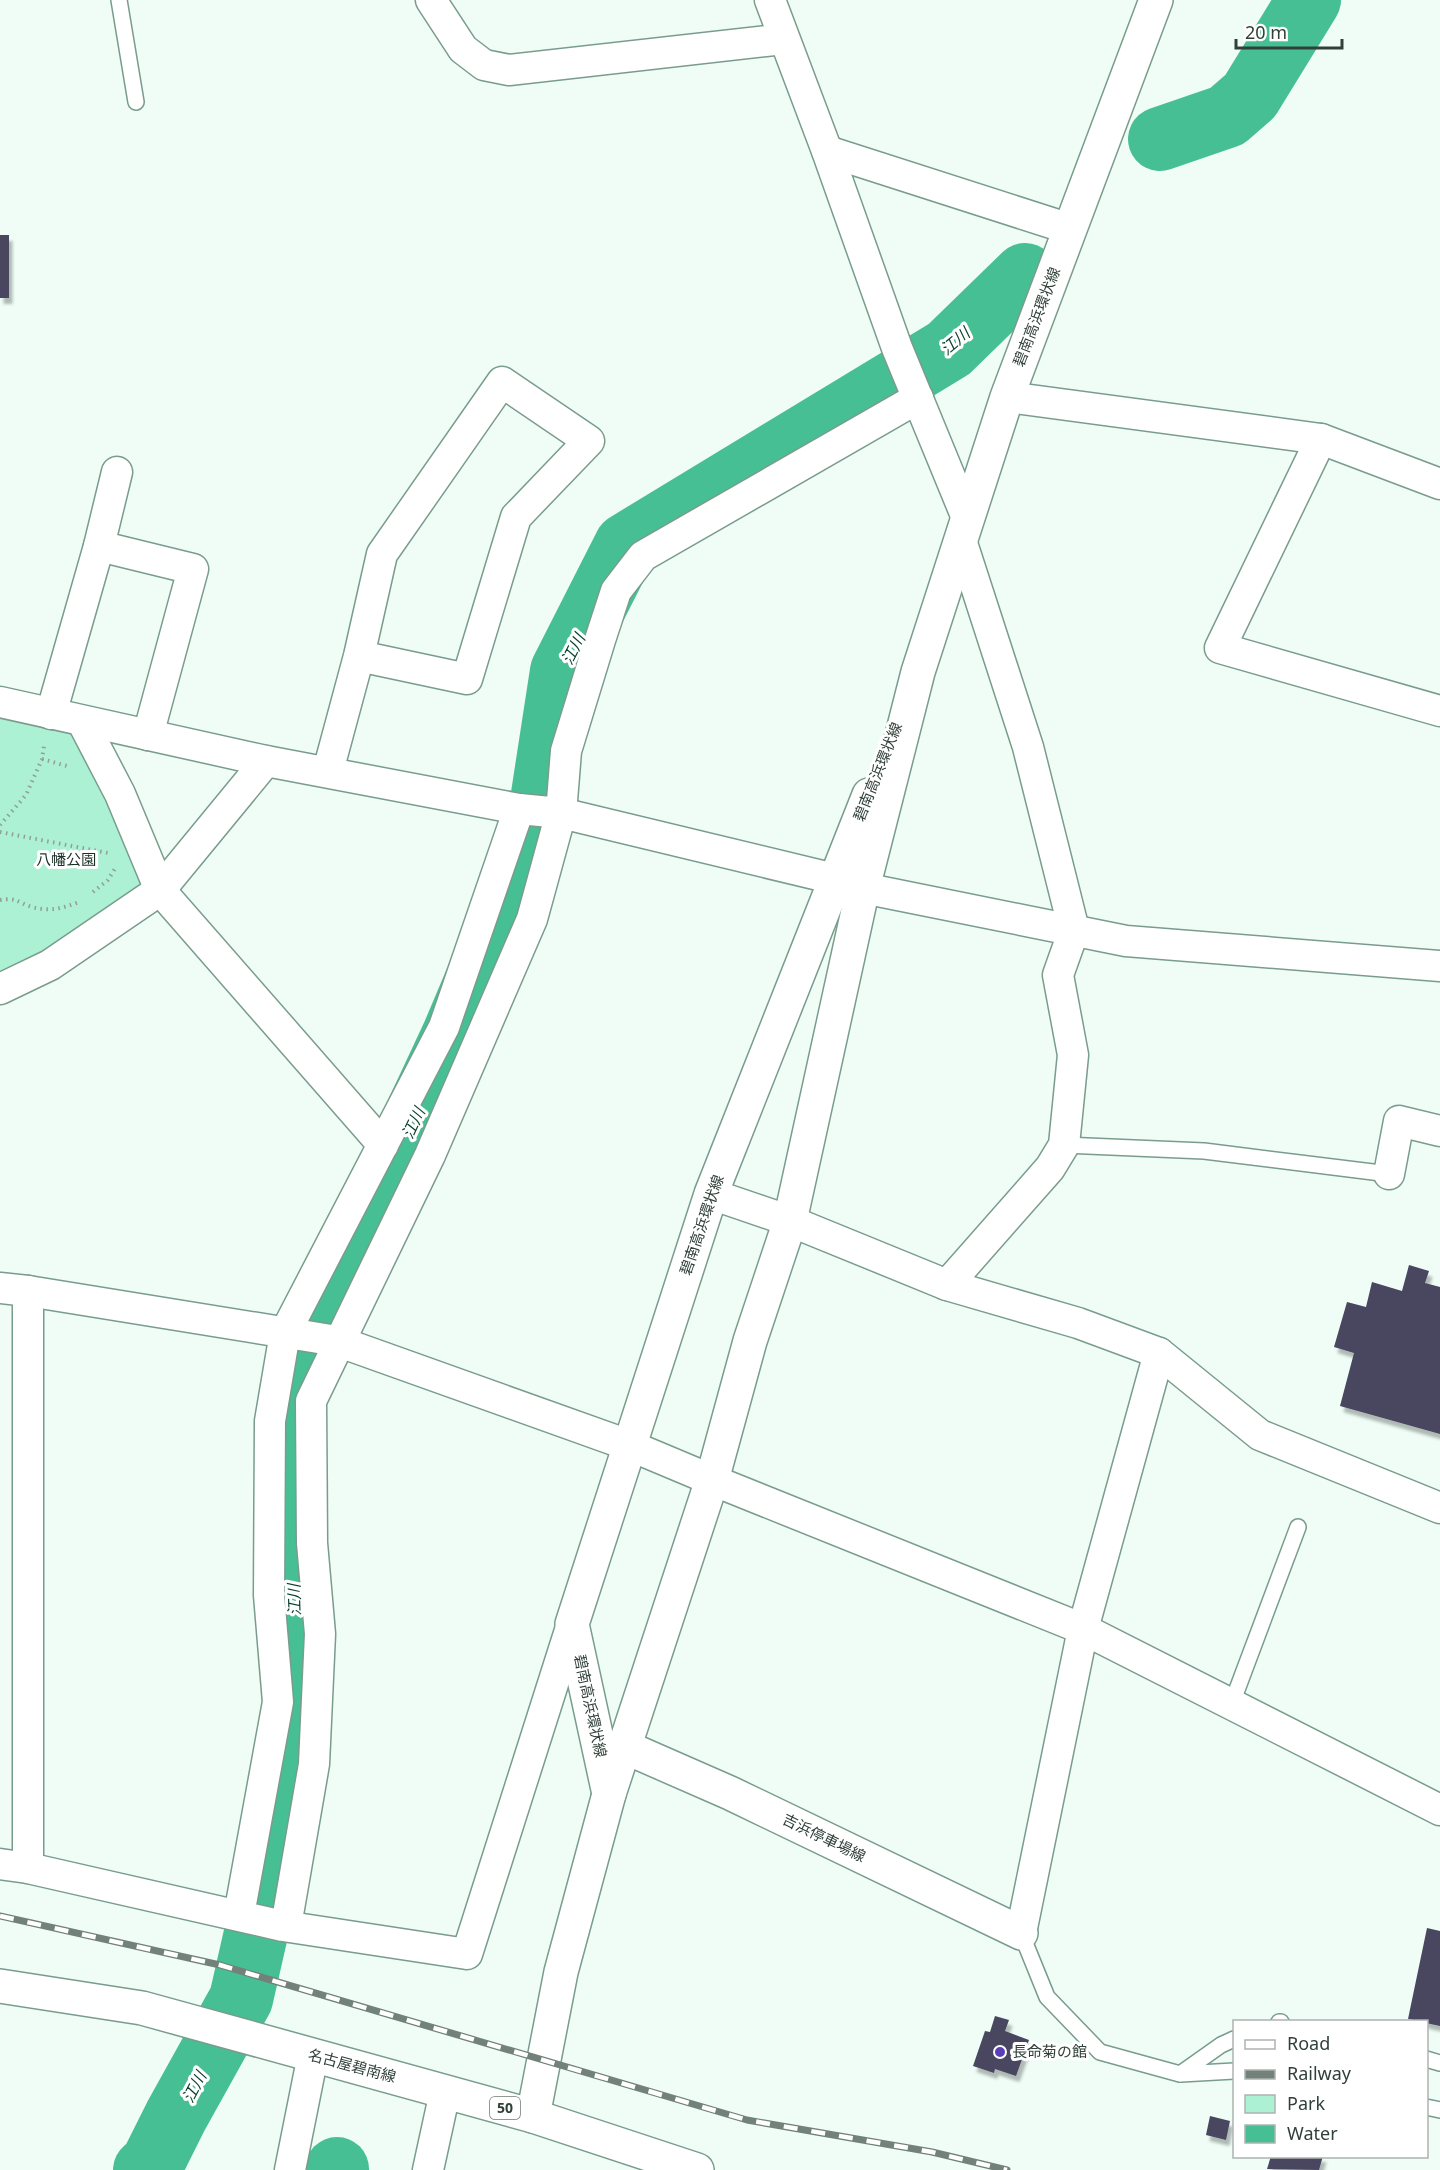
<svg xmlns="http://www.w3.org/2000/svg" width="1440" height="2170" viewBox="0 0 1440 2170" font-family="'Noto Sans','Noto Sans JP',sans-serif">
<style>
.green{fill:#acf1d4}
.water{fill:#47bf94}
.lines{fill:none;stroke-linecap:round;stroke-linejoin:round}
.river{stroke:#47bf94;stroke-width:64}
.building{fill:#484661;filter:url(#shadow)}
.service-casing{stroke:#799c8d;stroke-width:18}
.minor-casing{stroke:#799c8d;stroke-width:33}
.secondary-casing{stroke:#799c8d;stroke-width:36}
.primary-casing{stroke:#799c8d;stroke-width:36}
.path{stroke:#909f98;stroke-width:4;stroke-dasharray:1.5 4.5;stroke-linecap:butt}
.service{stroke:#fff;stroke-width:15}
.minor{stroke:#fff;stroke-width:30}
.secondary{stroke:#fff;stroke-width:33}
.primary{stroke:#fff;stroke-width:33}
.rail-casing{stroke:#72817a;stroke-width:7}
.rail{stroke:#fff;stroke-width:4.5;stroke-dasharray:14;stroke-linecap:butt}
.poi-dot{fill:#593eb6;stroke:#fff;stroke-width:2}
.labels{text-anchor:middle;stroke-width:6;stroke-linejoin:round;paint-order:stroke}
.shield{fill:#fff;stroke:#6f7974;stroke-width:1.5}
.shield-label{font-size:14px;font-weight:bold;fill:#314039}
.street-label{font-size:15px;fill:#314039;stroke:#fff}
.park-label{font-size:15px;fill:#1a2f26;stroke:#fff}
.poi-label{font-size:15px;fill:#314039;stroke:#fff;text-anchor:start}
.water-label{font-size:16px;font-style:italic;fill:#063c2b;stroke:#fff}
</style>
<defs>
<filter id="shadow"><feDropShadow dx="3.5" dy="6" stdDeviation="1.5" flood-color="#0004"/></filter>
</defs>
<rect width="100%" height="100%" fill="#effdf6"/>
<polygon class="green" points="0,713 79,731 145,886 45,955 0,978"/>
<polygon class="water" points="242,1947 272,1955 254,2010 227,2069 169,2170 122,2170 127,2168 164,2076 220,1996"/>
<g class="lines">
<g class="river">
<polyline points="1160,139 1227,116 1250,96 1309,0"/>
<polyline points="145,2170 152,2164 176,2116 241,1999 265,1894 297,1702 291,1589 288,1413 306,1351 454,1034 536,840 562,671 626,545 949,349 1025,275"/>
<polyline points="337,2170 337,2169"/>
</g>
</g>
<g class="building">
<rect x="0" y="235" width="9" height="63"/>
<polygon points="1409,1265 1429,1271 1425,1283 1440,1287 1440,1434 1340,1406 1354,1353 1334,1347 1347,1302 1366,1307 1372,1282 1402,1291"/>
<polygon points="1427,1928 1440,1931 1440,2026 1426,2023 1426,2022 1408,2019"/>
<polygon points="995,2016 1009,2020 1005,2031 1029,2040 1016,2076 995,2069 994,2073 973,2066 985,2031 990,2032"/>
<polygon points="1210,2116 1230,2121 1226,2140 1206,2135"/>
<polygon points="1271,2156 1323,2156 1319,2170 1267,2169"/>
</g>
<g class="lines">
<g class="service-casing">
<g id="service">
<polyline points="119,0 136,102"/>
<polyline points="1064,1145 1204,1151 1389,1174"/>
<polyline points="1232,1703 1298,1527"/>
<polyline points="1021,1933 1047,1997 1100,2052 1180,2074 1221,2045 1234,2039"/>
<polyline points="1279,2022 1281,2022"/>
<polyline points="1426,2059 1440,2063"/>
<polyline points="1181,2074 1234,2071"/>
<polyline points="1426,2107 1440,2110"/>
</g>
</g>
<g class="minor-casing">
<g id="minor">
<polyline points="431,0 463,49 484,65 509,70 784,39"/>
<polyline points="770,0 827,151 897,348 967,518"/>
<polyline points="827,151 1070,229"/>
<polyline points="1007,397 1321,439 1440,484"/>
<polyline points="1321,439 1220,648 1440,711"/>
<polyline points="99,546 193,569 148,735"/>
<polyline points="0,702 266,761 519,809 561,813 835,879 863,888 1126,941 1440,966"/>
<polyline points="51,714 99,546 117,472"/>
<polyline points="82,721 120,794 160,890 383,1145"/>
<polyline points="328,771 359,656 382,554 502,382 589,441 516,517 467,679 359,656"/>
<polyline points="0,989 50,965 160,890 266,761"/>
<polyline points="1389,1174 1399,1121 1440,1131"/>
<polyline points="711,1194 790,1221 947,1285 1078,1323 1159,1353 1260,1435 1440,1508"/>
<polyline points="947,1285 1050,1168 1064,1145 1073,1055 1058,975 1074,930 1028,747 961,540"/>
<polyline points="0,1288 28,1291 337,1341 631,1446 712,1480 1083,1629 1440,1810"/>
<polyline points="0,1864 28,1868 283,1926 467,1954 572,1624"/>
<polyline points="28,1868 28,1291"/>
<polyline points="239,1915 278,1702 269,1595 270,1421 285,1333 444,1027 519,809"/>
<polyline points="286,1926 314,1764 320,1634 312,1543 311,1401 430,1155 532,919 561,813 566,751 600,640 616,591 643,556 918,398"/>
<polyline points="1021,1933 1083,1629 1159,1353"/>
<polyline points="290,2170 313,2055"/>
<polyline points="428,2170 445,2092"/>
</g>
</g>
<g class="secondary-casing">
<g id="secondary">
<polyline points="625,1747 730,1793 1021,1933"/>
<polyline points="609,1794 572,1624 711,1194 869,795"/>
<polyline points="533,2116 561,1972 609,1794 712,1480 750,1341 790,1221 863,888 918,672 1007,397 1156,0"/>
</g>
</g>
<g class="primary-casing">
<polyline id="primary" points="0,1986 142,2008 533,2116 697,2170"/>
</g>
<g class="path">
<polyline points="42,759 67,766"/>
<polyline points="0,825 26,795 42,759 44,746"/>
<polyline points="0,832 108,853"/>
<polyline points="93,892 108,880 116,867"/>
<path d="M0 900C17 897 18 903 32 907 50 912 63 908 79 902"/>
</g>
<use href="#service" class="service"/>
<use href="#minor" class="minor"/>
<use href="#secondary" class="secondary"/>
<use href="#primary" class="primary"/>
<g class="rail-casing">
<polyline id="rail" points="0,1916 220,1965 747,2120 932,2152 1007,2170"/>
</g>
<use href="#rail" class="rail"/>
</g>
<circle class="poi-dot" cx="1000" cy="2052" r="6"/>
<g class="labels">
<rect class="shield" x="490" y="2097" width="30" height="22" rx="4.5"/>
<g class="shield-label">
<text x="505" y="2113">50</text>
</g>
<g class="street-label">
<text transform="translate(1037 317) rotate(-69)" y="5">碧南高浜環状線</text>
<text transform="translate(878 772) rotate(-68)" y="5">碧南高浜環状線</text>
<text transform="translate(702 1225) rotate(-71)" y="5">碧南高浜環状線</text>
<text transform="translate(590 1706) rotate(78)" y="5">碧南高浜環状線</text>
<text transform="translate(824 1838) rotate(26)" y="5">吉浜停車場線</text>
<text transform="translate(352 2066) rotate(15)" y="5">名古屋碧南線</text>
</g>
<g class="park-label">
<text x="66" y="865">八幡公園</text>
</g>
<g class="poi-label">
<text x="1012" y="2057">長命菊の館</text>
</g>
<g class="water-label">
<text transform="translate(955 341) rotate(-40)" y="6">江川</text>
<text transform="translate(573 649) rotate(-63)" y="6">江川</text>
<text transform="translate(413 1123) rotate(-65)" y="6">江川</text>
<text transform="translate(294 1600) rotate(-92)" y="6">江川</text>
<text transform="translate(194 2087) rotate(-62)" y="6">江川</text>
</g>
</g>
<rect x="1233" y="2020" width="195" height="138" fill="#ffffff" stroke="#adb3b0" stroke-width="1.5"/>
<rect x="1245" y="2040" width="30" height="9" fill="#ffffff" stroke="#adb3b0" stroke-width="1.5"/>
<text x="1287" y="2050" font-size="18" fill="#314039">Road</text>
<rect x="1245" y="2070" width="30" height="9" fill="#72817a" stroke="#adb3b0" stroke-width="1.5"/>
<text x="1287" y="2080" font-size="18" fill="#314039">Railway</text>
<rect x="1245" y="2095" width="30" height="18" fill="#acf1d4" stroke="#adb3b0" stroke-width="1.5"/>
<text x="1287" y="2110" font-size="18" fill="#314039">Park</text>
<rect x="1245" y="2125" width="30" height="18" fill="#47bf94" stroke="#adb3b0" stroke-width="1.5"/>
<text x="1287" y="2140" font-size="18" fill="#314039">Water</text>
<path d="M1236 39v9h106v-9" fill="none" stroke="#314039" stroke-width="3"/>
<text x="1245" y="39" font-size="18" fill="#314039" stroke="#ffffff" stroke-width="4.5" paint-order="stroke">20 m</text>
</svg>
